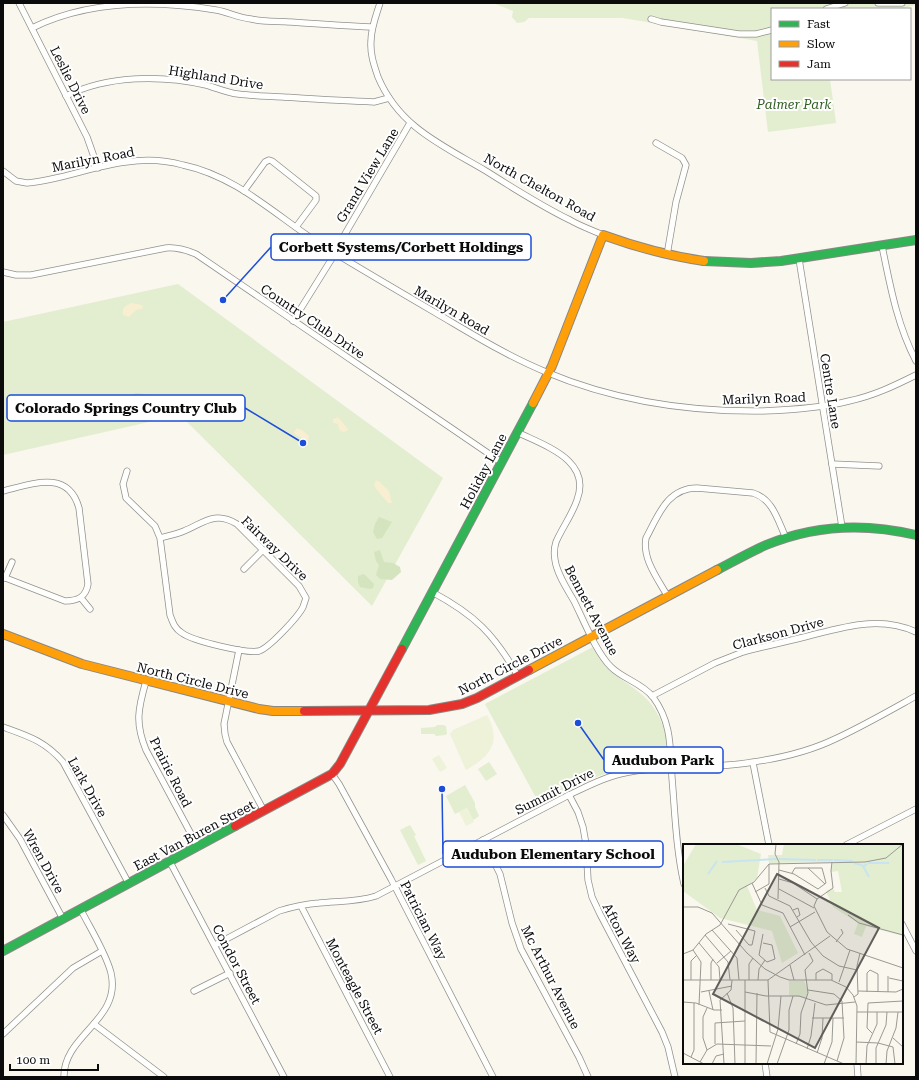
<svg xmlns="http://www.w3.org/2000/svg" width="919" height="1080" viewBox="0 0 919 1080" font-family="'Roboto Serif',serif">
<style>
.green{fill:#e3edd0}
.forest{fill:#d4e4be}
.sand{fill:#f8eed1}
.pitch{fill:#edf2d9}
.lines{fill:none;stroke-linecap:round;stroke-linejoin:round}
.street-casing{stroke:#93918d;stroke-width:7}
.fast-casing{stroke:#898884;stroke-width:10}
.slow-casing{stroke:#898884;stroke-width:10}
.jam-casing{stroke:#898884;stroke-width:10}
.street{stroke:#fefefc;stroke-width:5.5}
.fast{stroke:#30b455;stroke-width:8}
.slow{stroke:#ff9f0a;stroke-width:8}
.jam{stroke:#e5322d;stroke-width:8}
.labels{text-anchor:middle;stroke-width:4;stroke-linejoin:round;paint-order:stroke}
.street-label{font-size:13px;fill:#0b0b0b;stroke:#fff}
.park-label{font-size:13px;font-style:italic;fill:#2f5e20;stroke:#fff}
.inset-river{fill:none;stroke:#c8e4f1;stroke-width:2}
.inset-road{fill:none;stroke:#9a9993;stroke-width:1}
.view{fill:#5f5e5a;fill-opacity:0.15;stroke:#5f5e5a;stroke-width:2}
.inset-edge{fill:none;stroke:#0b0b0b;stroke-width:2}
.leader{fill:none;stroke:#1d4ed8;stroke-width:1.5}
.callout-dot{fill:#1d4ed8;stroke:#fff;stroke-width:1.5}
.callout{fill:#fff;stroke:#1d4ed8;stroke-width:1.5}
.callout-label{font-size:14px;text-anchor:middle;font-weight:bold;fill:#0b0b0b}
</style>
<rect width="100%" height="100%" fill="#faf7ee"/>
<g class="green">
<polygon points="493,3 916,3 916,5 899,9 772,9 772,79 830,79 836,123 768,132 757,41 623,18 529,18 524,22 517,23 512,17 513,11"/>
<polygon points="178,284 443,478 372,606 180,415 3,455 3,322"/>
<path d="M593 647C598 655 602 663 609 670 619 679 631 685 641 694 660 709 671 739 667 763L664 765C649 766 633 766 618 770 590 777 565 792 540 805L485 704Z"/>
<polygon points="437,725 443,725 446,726 447,734 445,735 436,736 434,734 421,734 421,728 435,727"/>
<polygon points="489,762 497,774 486,781 478,769"/>
<polygon points="465,785 475,803 475,807 479,816 473,820 467,808 455,814 446,796"/>
<polygon points="410,825 416,835 414,836 426,861 418,865 400,830"/>
</g>
<g class="forest">
<polygon points="136,393 158,396 166,407 163,413 154,417 145,415 143,410 125,409 118,402"/>
<polygon points="379,517 392,522 382,538 377,539 373,532 375,524"/>
<polygon points="380,550 384,562 393,563 400,567 401,572 392,580 380,579 376,575 379,565 376,561 374,552"/>
<polygon points="364,574 374,584 373,588 370,589 360,587 358,582 358,576"/>
</g>
<g class="sand">
<path d="M132 303 142 305 143 308 141 309 136 310 129 317 123 315C121 308 126 305 132 303Z"/>
<path d="M338 417 348 429 347 431 343 432C338 430 339 428 338 424L333 423V419Z"/>
<polygon points="297,428 302,430 309,436 308,441 303,442 302,438 296,435 294,432"/>
<path d="M376 480 380 482 389 491 392 503H388C384 498 376 490 374 485Z"/>
</g>
<g class="pitch">
<path d="M487 715C502 743 490 756 466 770L450 734 453 730Z"/>
<polygon points="439,755 447,768 440,772 432,759"/>
<polygon points="467,808 474,822 466,826 459,812"/>
</g>
<g class="lines">
<g class="street-casing">
<g id="street">
<polyline points="19,3 87,137 98,168"/>
<path d="M380 3C376 16 371 28 371 41 370 54 374 65 378 77 399 127 442 145 486 171 513 188 541 206 570 220 580 226 592 230 603 235"/>
<polyline points="878,3 902,3"/>
<polyline points="826,9 845,3"/>
<polyline points="651,19 661,22 739,34 756,34 772,30"/>
<path d="M32 28C89 0 154 0 216 10 228 12 239 18 251 19 264 22 278 21 291 22 318 24 345 26 372 27"/>
<path d="M66 96C108 75 161 75 206 85 217 88 227 93 238 94 253 96 268 96 283 97 314 99 344 101 374 102L389 98"/>
<polyline points="656,143 682,158 686,165 676,202 667,255"/>
<path d="M3 171 16 181 27 183C61 180 93 166 126 162 145 159 165 160 183 165 240 177 280 220 328 249 364 271 400 292 436 313 472 334 507 356 546 372 615 401 689 412 763 411 791 410 821 408 849 401 873 396 894 386 916 375"/>
<polyline points="244,191 265,162 269,160 272,161 316,196 316,200 296,227"/>
<path d="M882 246C890 285 897 325 916 361"/>
<polyline points="799,259 842,527"/>
<path d="M3 272 16 275H31L166 248C177 247 186 250 196 254L501 462"/>
<polyline points="293,321 331,260 338,246 410,123"/>
<path d="M517 432C545 446 592 460 577 500 572 515 562 528 556 542 554 548 554 554 555 560 557 574 567 589 574 601 584 621 596 652 611 667 623 679 642 683 653 697 672 723 670 748 672 778 675 813 676 849 684 884"/>
<polyline points="832,464 879,466"/>
<path d="M127 471 123 484 126 498 155 526 160 538 170 615C173 623 175 629 182 633 193 641 247 654 259 651 269 648 298 617 303 607 304 604 305 601 306 598L299 586 237 524C215 511 205 522 184 531 177 534 168 536 160 538"/>
<path d="M3 491C32 484 68 469 79 508L88 584C86 597 78 601 65 601L3 577"/>
<polyline points="244,569 263,550"/>
<polyline points="5,578 12,562"/>
<path d="M432 592C475 615 494 634 518 676"/>
<path d="M668 597C658 579 642 559 646 538 658 516 667 488 697 488L753 493C773 499 778 521 786 538"/>
<polyline points="81,598 90,609"/>
<polyline points="239,650 224,724 225,734 227,742 264,811"/>
<path d="M146 681C138 709 135 723 146 750L198 847"/>
<path d="M652 696 715 663 743 652C766 646 789 641 812 635 847 626 881 616 916 632"/>
<path d="M3 727C28 736 45 741 63 762L129 884"/>
<polyline points="753,763 769,845"/>
<polyline points="332,774 339,784 391,879 493,1077"/>
<polyline points="569,795 578,812 583,827 586,844 588,880 592,897 600,914 662,1032 668,1047 675,1077"/>
<polyline points="3,815 20,839 63,919"/>
<polyline points="483,840 500,874 512,923 521,949 579,1057 588,1077"/>
<polyline points="846,845 916,809"/>
<polyline points="170,862 284,1077"/>
<polyline points="301,906 390,1077"/>
<polyline points="902,924 916,951"/>
<path d="M215 945 279 911C292 907 305 904 319 903 338 901 357 902 376 896L569 795C586 787 602 778 620 774 664 764 709 770 753 762 781 758 810 751 835 739 863 726 889 711 916 696"/>
<polyline points="194,991 230,973"/>
<polyline points="94,1024 164,1077"/>
<polyline points="3,1034 73,968 102,951"/>
<polyline points="765,1063 767,1077"/>
<polyline points="857,1063 858,1077"/>
<path d="M64 1077C63 1035 122 1020 111 973 106 953 90 928 81 910"/>
</g>
</g>
<g class="fast-casing">
<g id="fast">
<polyline points="704,261 751,263 781,261 916,240"/>
<path d="M717 570C734 561 750 552 766 545 814 525 866 523 916 535"/>
<polyline points="402,649 533,403"/>
<polyline points="3,951 235,826"/>
</g>
</g>
<g class="slow-casing">
<g id="slow">
<path d="M533 403 552 366 603 235C636 247 669 256 704 261"/>
<polyline points="3,634 82,664 259,709 273,711 304,711"/>
<polyline points="529,670 717,570"/>
</g>
</g>
<g class="jam-casing">
<g id="jam">
<polyline points="304,711 429,710 462,704 477,698 529,670"/>
<polyline points="235,826 332,774 340,764 402,649"/>
</g>
</g>
<use href="#street" class="street"/>
<use href="#fast" class="fast"/>
<use href="#slow" class="slow"/>
<use href="#jam" class="jam"/>
</g>
<g class="labels">
<g class="street-label">
<text transform="translate(216 77) rotate(9)" y="5">Highland Drive</text>
<text transform="translate(71 80) rotate(63)" y="5">Leslie Drive</text>
<text transform="translate(93 159) rotate(-11)" y="5">Marilyn Road</text>
<text transform="translate(367 175) rotate(-59)" y="5">Grand View Lane</text>
<text transform="translate(540 187) rotate(29)" y="5">North Chelton Road</text>
<text transform="translate(452 310) rotate(30)" y="5">Marilyn Road</text>
<text transform="translate(313 321) rotate(34)" y="5">Country Club Drive</text>
<text transform="translate(831 391) rotate(81)" y="5">Centre Lane</text>
<text transform="translate(764 398) rotate(-2)" y="5">Marilyn Road</text>
<text transform="translate(483 471) rotate(-62)" y="5">Holiday Lane</text>
<text transform="translate(275 548) rotate(44)" y="5">Fairway Drive</text>
<text transform="translate(592 610) rotate(62)" y="5">Bennett Avenue</text>
<text transform="translate(778 633) rotate(-15)" y="5">Clarkson Drive</text>
<text transform="translate(510 665) rotate(-27)" y="5">North Circle Drive</text>
<text transform="translate(193 680) rotate(14)" y="5">North Circle Drive</text>
<text transform="translate(171 772) rotate(63)" y="5">Prairie Road</text>
<text transform="translate(88 787) rotate(61)" y="5">Lark Drive</text>
<text transform="translate(554 791) rotate(-27)" y="5">Summit Drive</text>
<text transform="translate(194 835) rotate(-28)" y="5">East Van Buren Street</text>
<text transform="translate(44 861) rotate(61)" y="5">Wren Drive</text>
<text transform="translate(424 920) rotate(63)" y="5">Patrician Way</text>
<text transform="translate(622 933) rotate(62)" y="5">Afton Way</text>
<text transform="translate(237 964) rotate(62)" y="5">Condor Street</text>
<text transform="translate(551 977) rotate(63)" y="5">Mc Arthur Avenue</text>
<text transform="translate(355 986) rotate(62)" y="5">Monteagle Street</text>
</g>
<g class="park-label">
<text x="794" y="109">Palmer Park</text>
</g>
</g>
<g transform="translate(683 844)">
<rect width="220" height="220" fill="#faf7ee"/>
<path d="M13 0H53L78 10 74 34 64 42 74 66 97 72 115 109 99 119 89 87 37 74 0 47V22ZM101 0H220V92L183 82 179 93 171 90 175 79 150 63 143 47 150 44 152 48H159L155 27 148 28 150 18 86 19 85 11H99ZM106 137H121L125 147 123 154 106 151Z" fill="#e3edd0"/>
<path class="inset-river" d="M96 15 133 16M134 16H150M151 16 170 17M39 18 94 15M171 19 181 22 184 20M185 19H206M180 22 186 33M25 30 34 17"/>
<path class="inset-road" d="M93 0 92 10 96 18 95 55M149 18 148 27 150 44 134 55 131 62 144 88 164 105 220 124M125 24 142 40M96 26 111 30 135 45 143 39 139 24H112L109 29M96 35 110 39 134 55M69 39 79 61 100 69 122 111M82 44 86 52 107 62 128 98 140 112 156 122 174 126M96 45 131 64M72 48 86 40V20M0 63H15L29 69 64 109 82 125 97 133 106 136H148L163 143 170 151 174 162 173 220M110 66 115 64 117 71 114 73M165 71 176 79 220 91M45 80 72 87 69 101H66L53 86M107 83 132 68M29 86 54 114 56 136M22 91 45 118 47 136M153 98 160 89 158 85M16 99 36 123 37 136M80 99 89 101 92 115 84 118 76 111 80 90M10 106 18 118 16 161M0 110 10 106 23 90 37 81 56 46 71 38 86 20 182 18 203 14 220 0M34 119 48 107M107 121 111 136M206 134 220 137M0 136H85L147 92M8 136V117L14 111M28 136V119L30 115M66 136V120L70 114M75 136 76 125 82 116M85 136 87 188 161 220M133 136V129L140 125 149 130V136M156 138 167 106M125 146 151 150 159 157 161 194 154 217M26 147 30 166M175 147 213 148 220 145M18 148 49 142M62 148 83 152H116L143 161 172 158M184 148V129L187 126 195 130V148M205 148V132M44 149 50 164 52 220M171 153 175 150 174 122 177 109M0 158 13 159 31 166H39M24 164 20 173V194L24 206M174 168H220M129 174H161M189 189 184 184 185 159 220 157M210 194 220 203M173 198 195 199 210 203 212 220M32 200V179L62 177M113 200 117 190 118 169 125 149 122 126 130 117 126 109M124 205 128 192 132 159M0 209 21 220M134 209 139 194 140 174M8 213 11 206V159M17 218 24 206 34 200 88 202M29 220 33 212 41 210M41 220 37 156 48 146 49 136M62 220V136M73 220 74 149M84 220 95 185 98 152M94 220 106 186V166L110 152M141 220 149 198 150 174M183 220 184 202 194 180V168M193 220V204L203 181 204 168M203 220 204 207 213 184 215 168"/>
<path class="view" d="M94 30 196 84 132 204 30 150Z"/>
<rect width="220" height="220" class="inset-edge"/>
</g>
<path class="leader" d="M223 300L271 247M303 443L245 408M578 723L604 760M442 789L443 854"/>
<g class="callout-dot">
<circle cx="223" cy="300" r="4"/>
<circle cx="303" cy="443" r="4"/>
<circle cx="578" cy="723" r="4"/>
<circle cx="442" cy="789" r="4"/>
</g>
<g class="callout">
<rect x="271" y="234" width="260" height="26" rx="4"/>
<rect x="7" y="395" width="238" height="26" rx="4"/>
<rect x="604" y="747" width="119" height="26" rx="4"/>
<rect x="443" y="841" width="220" height="26" rx="4"/>
</g>
<g class="callout-label">
<text x="401" y="252">Corbett Systems/Corbett Holdings</text>
<text x="126" y="413">Colorado Springs Country Club</text>
<text x="663" y="765">Audubon Park</text>
<text x="553" y="859">Audubon Elementary School</text>
</g>
<rect width="919" height="1080" fill="none" stroke="#0b0b0b" stroke-width="8"/>
<rect x="771" y="8" width="140" height="72" fill="#ffffff" stroke="#9d9d9d"/>
<rect x="779" y="21" width="20" height="6" fill="#30b455" stroke="#9d9d9d"/>
<text x="807" y="28" font-size="12" fill="#0b0b0b">Fast</text>
<rect x="779" y="41" width="20" height="6" fill="#ff9f0a" stroke="#9d9d9d"/>
<text x="807" y="48" font-size="12" fill="#0b0b0b">Slow</text>
<rect x="779" y="61" width="20" height="6" fill="#e5322d" stroke="#9d9d9d"/>
<text x="807" y="68" font-size="12" fill="#0b0b0b">Jam</text>
<path d="M10 1064v6h88v-6" fill="none" stroke="#0b0b0b" stroke-width="2"/>
<text x="16" y="1064" font-size="12" fill="#0b0b0b" stroke="#ffffff" stroke-width="3" paint-order="stroke">100 m</text>
</svg>
